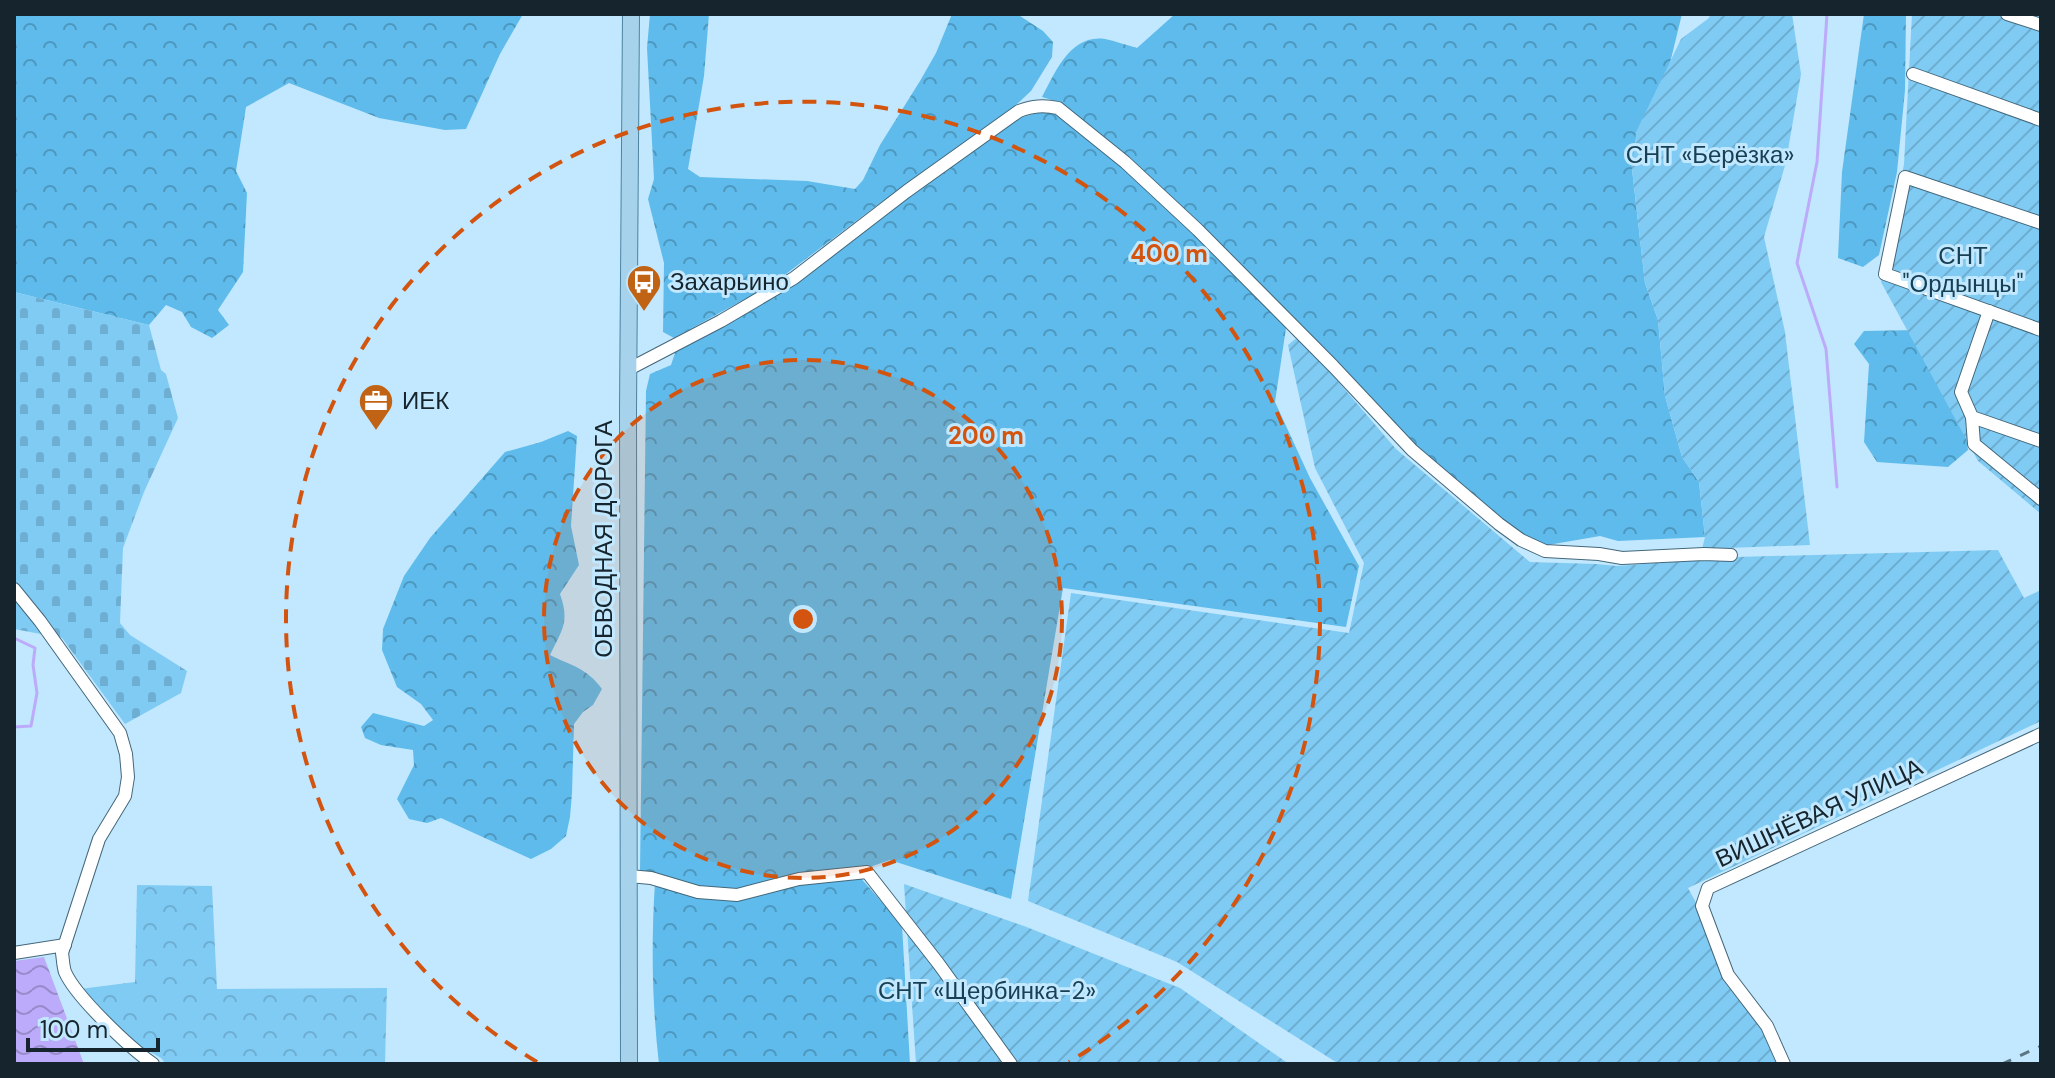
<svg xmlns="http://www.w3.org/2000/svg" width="2055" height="1078" viewBox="0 0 2055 1078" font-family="'DM Sans',sans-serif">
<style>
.forest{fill:url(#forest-crowns)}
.cemetery{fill:url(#cemetery-stones)}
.park{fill:url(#park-crowns)}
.garden{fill:url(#garden-furrows)}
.water{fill:url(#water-waves)}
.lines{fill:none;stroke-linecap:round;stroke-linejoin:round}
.stream{stroke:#bcabfa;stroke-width:3}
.minor-casing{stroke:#44677a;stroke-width:14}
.major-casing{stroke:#4d83a0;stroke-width:18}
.minor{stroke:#fff;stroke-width:12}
.major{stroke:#a6d3eb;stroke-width:16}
.rail{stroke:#5c7583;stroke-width:3;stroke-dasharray:10 10;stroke-linecap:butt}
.ring{fill:none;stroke:#d3540f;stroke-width:4;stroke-dasharray:14 10}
.labels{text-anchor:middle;stroke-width:6;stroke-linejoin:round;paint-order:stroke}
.park-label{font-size:24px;fill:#184054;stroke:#c1e8fe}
.poi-label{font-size:24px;fill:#16252d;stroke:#c1e8fe;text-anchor:start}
.street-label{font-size:24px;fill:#16252d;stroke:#c1e8fe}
.centre{fill:#d3540f;stroke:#c1e8fe;stroke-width:4}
.ring-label{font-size:24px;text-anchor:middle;font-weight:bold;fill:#d3540f;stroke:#c1e8fe;stroke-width:6;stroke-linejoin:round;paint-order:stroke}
</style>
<defs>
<pattern id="forest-crowns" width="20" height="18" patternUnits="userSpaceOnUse" patternTransform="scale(2)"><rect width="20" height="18" fill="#5ebbeb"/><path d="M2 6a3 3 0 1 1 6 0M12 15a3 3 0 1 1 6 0" fill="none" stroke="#4d98bf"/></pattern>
<pattern id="cemetery-stones" width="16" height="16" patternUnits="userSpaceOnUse" patternTransform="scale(2)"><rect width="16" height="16" fill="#80cbf4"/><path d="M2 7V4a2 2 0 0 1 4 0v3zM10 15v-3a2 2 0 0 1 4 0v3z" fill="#6eaed2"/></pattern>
<pattern id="park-crowns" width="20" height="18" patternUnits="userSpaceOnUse" patternTransform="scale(2)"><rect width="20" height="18" fill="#80cbf4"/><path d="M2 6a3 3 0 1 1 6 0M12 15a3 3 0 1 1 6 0" fill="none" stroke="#6eaed2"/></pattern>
<pattern id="garden-furrows" width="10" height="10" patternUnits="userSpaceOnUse" patternTransform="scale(2)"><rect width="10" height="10" fill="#80cbf4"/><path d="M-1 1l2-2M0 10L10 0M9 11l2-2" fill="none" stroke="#6eaed2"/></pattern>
<pattern id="water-waves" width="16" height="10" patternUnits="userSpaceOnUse" patternTransform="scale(2)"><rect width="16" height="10" fill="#bcabfa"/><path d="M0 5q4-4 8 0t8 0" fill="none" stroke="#988bcb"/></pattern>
</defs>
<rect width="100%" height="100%" fill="#c1e8fe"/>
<g class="forest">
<polygon points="14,14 523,14 500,54 466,129 445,130 379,118 289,83 246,107 236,171 247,193 243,272 218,310 229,325 212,338 191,327 182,312 166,305 149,325 14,292"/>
<polygon points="650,14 709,14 704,76 688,169 700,177 807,181 855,189 863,180 880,145 920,81 936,53 952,14 1017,14 1043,31 1053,42 1052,57 1031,91 998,122 880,203 774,283 674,338 663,332 664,263 648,199 654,179 647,48"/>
<path d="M1175 14H1682L1670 63 1632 169 1645 283 1658 320 1665 396 1682 457 1699 482 1705 537 1618 541 1600 536 1542 546 1517 534 1423 455 1133 162 1055 101 1042 97C1055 73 1070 34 1105 39 1115 41 1126 45 1137 48Z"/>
<polygon points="1864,14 1906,14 1905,90 1897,172 1879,255 1863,267 1838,258 1842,172"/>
<polygon points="1045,111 1059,114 1124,168 1201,238 1286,328 1275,402 1310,478 1359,566 1346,627 1063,588 1011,899 890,860 870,867 730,890 695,887 640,872 646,391 650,374 671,365 676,350 852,239 1005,125 1019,118"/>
<polygon points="1917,330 1964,422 1968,450 1948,467 1877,462 1864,442 1869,364 1854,344 1864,331"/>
<path d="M568 431 577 436 571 526 579 565 560 594C570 622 562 630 550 655 572 666 587 668 602 689L593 705 583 712 574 724 572 793 570 817 566 836 551 849 531 859 441 818 427 823 409 819 397 799 414 765 413 750 381 745 365 738 361 727 373 713 424 726 433 720 421 704 397 687 382 650 383 629 404 576 430 538 505 452 541 442Z"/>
<path d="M859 876 902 925 910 1064H659C652 1004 651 944 655 883L697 897 768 890Z"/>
</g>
<polygon class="cemetery" points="14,292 149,325 161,370 166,374 178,418 144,492 123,548 120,623 130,635 187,671 181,693 125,724 62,638 14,629"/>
<polygon class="park" points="137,885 212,886 217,989 387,988 385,1064 166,1064 161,1058 138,1045 80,989 135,982"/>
<g class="garden">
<polygon points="1710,14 1792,14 1801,74 1786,162 1764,237 1785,332 1810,545 1702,549 1705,537 1699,482 1682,457 1665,396 1658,320 1645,283 1632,169 1636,132 1681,39 1709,18"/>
<polygon points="1912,14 2041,14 2041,514 1978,461 1881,282 1904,164"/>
<polygon points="1299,336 1396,449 1530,562 1596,564 1617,566 1736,557 1998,550 2024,598 2041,590 2041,721 1688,888 1743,988 1779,1064 1339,1064 1177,962 1028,901 1071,593 1349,633 1364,563 1315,468 1288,345"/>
<polygon points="904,884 1024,926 1180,988 1289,1064 916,1064"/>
</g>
<polygon class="water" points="44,957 84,1064 14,1064 14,961"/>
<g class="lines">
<g class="stream">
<polyline points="1827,14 1817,162 1797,263 1826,349 1837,487"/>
<polyline points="14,638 35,648 33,665 37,693 31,726 14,727"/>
</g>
<g class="minor-casing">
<g id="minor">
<polyline points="2007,14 2041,25"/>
<polyline points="1913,74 2041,120"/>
<polyline points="2041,223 1905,177 1885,274 2041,330"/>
<polyline points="1989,311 1961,392 1972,417 2041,441"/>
<path d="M629 369 721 321 794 278 907 191 1019 111C1033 106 1043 105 1058 108L1125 162 1198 230 1333 366 1412 450 1499 524 1521 540 1545 551 1599 554 1622 558 1704 554 1731 555"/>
<polyline points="1972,417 1974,444 2041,499"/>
<path d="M14 589 40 621 120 733 126 754 128 777 125 796 99 839 62 953C63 959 63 966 65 972 76 997 129 1047 153 1064"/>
<polyline points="629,876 651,878 698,892 737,895 799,879 867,872 938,963 1011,1064"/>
<polyline points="14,953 65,945"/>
<polyline points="1784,1064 1767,1026 1728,975 1702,906 1708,888 2041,734"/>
</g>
</g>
<g class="major-casing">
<polyline id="major" points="629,1064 628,410 631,14"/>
</g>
<use href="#minor" class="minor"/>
<use href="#major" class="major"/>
<polyline class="rail" points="2002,1064 2041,1046"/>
</g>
<circle cx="803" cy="619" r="259" fill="#d3540f" fill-opacity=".12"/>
<g class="ring">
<circle cx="803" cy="619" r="259"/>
<path d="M537 1062A517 517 0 1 1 1069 1062"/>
</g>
<defs>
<g id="bus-pin" transform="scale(1.8)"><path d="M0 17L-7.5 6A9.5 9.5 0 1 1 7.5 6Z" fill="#c06314" stroke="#c1e8fe"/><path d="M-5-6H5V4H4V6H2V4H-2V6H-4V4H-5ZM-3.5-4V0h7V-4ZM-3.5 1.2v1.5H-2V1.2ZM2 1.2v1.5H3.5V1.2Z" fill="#fff"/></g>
<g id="office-pin" transform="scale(1.8)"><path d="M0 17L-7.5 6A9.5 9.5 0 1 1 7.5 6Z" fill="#c06314" stroke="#c1e8fe"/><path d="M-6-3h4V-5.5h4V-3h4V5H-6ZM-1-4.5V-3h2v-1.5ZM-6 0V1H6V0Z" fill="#fff"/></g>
</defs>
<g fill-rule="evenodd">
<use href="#bus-pin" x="644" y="282"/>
<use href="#office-pin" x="376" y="401"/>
</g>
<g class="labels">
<g class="park-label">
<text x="1710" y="163">СНТ «Берёзка»</text>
<text x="1963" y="264">СНТ<tspan x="1963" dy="28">"Ордынцы"</tspan></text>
<text x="987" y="999">СНТ «Щербинка-2»</text>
</g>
<g class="poi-label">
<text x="670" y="290">Захарьино</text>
<text x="402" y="409">ИЕК</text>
</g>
<g class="street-label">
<text transform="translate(604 539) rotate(-90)" y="8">ОБВОДНАЯ ДОРОГА</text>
<text transform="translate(1819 813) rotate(-25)" y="8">ВИШНЁВАЯ УЛИЦА</text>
</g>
</g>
<circle cx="803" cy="619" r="12" class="centre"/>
<g class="ring-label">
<text x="1169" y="262">400 m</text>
<text x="986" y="444">200 m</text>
</g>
<rect width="2055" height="1078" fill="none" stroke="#16252d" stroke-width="32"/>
<path d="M28 1038v12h130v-12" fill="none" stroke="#16252d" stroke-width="4"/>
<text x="40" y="1038" font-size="24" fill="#16252d" stroke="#c1e8fe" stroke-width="6" paint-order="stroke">100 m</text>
</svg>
